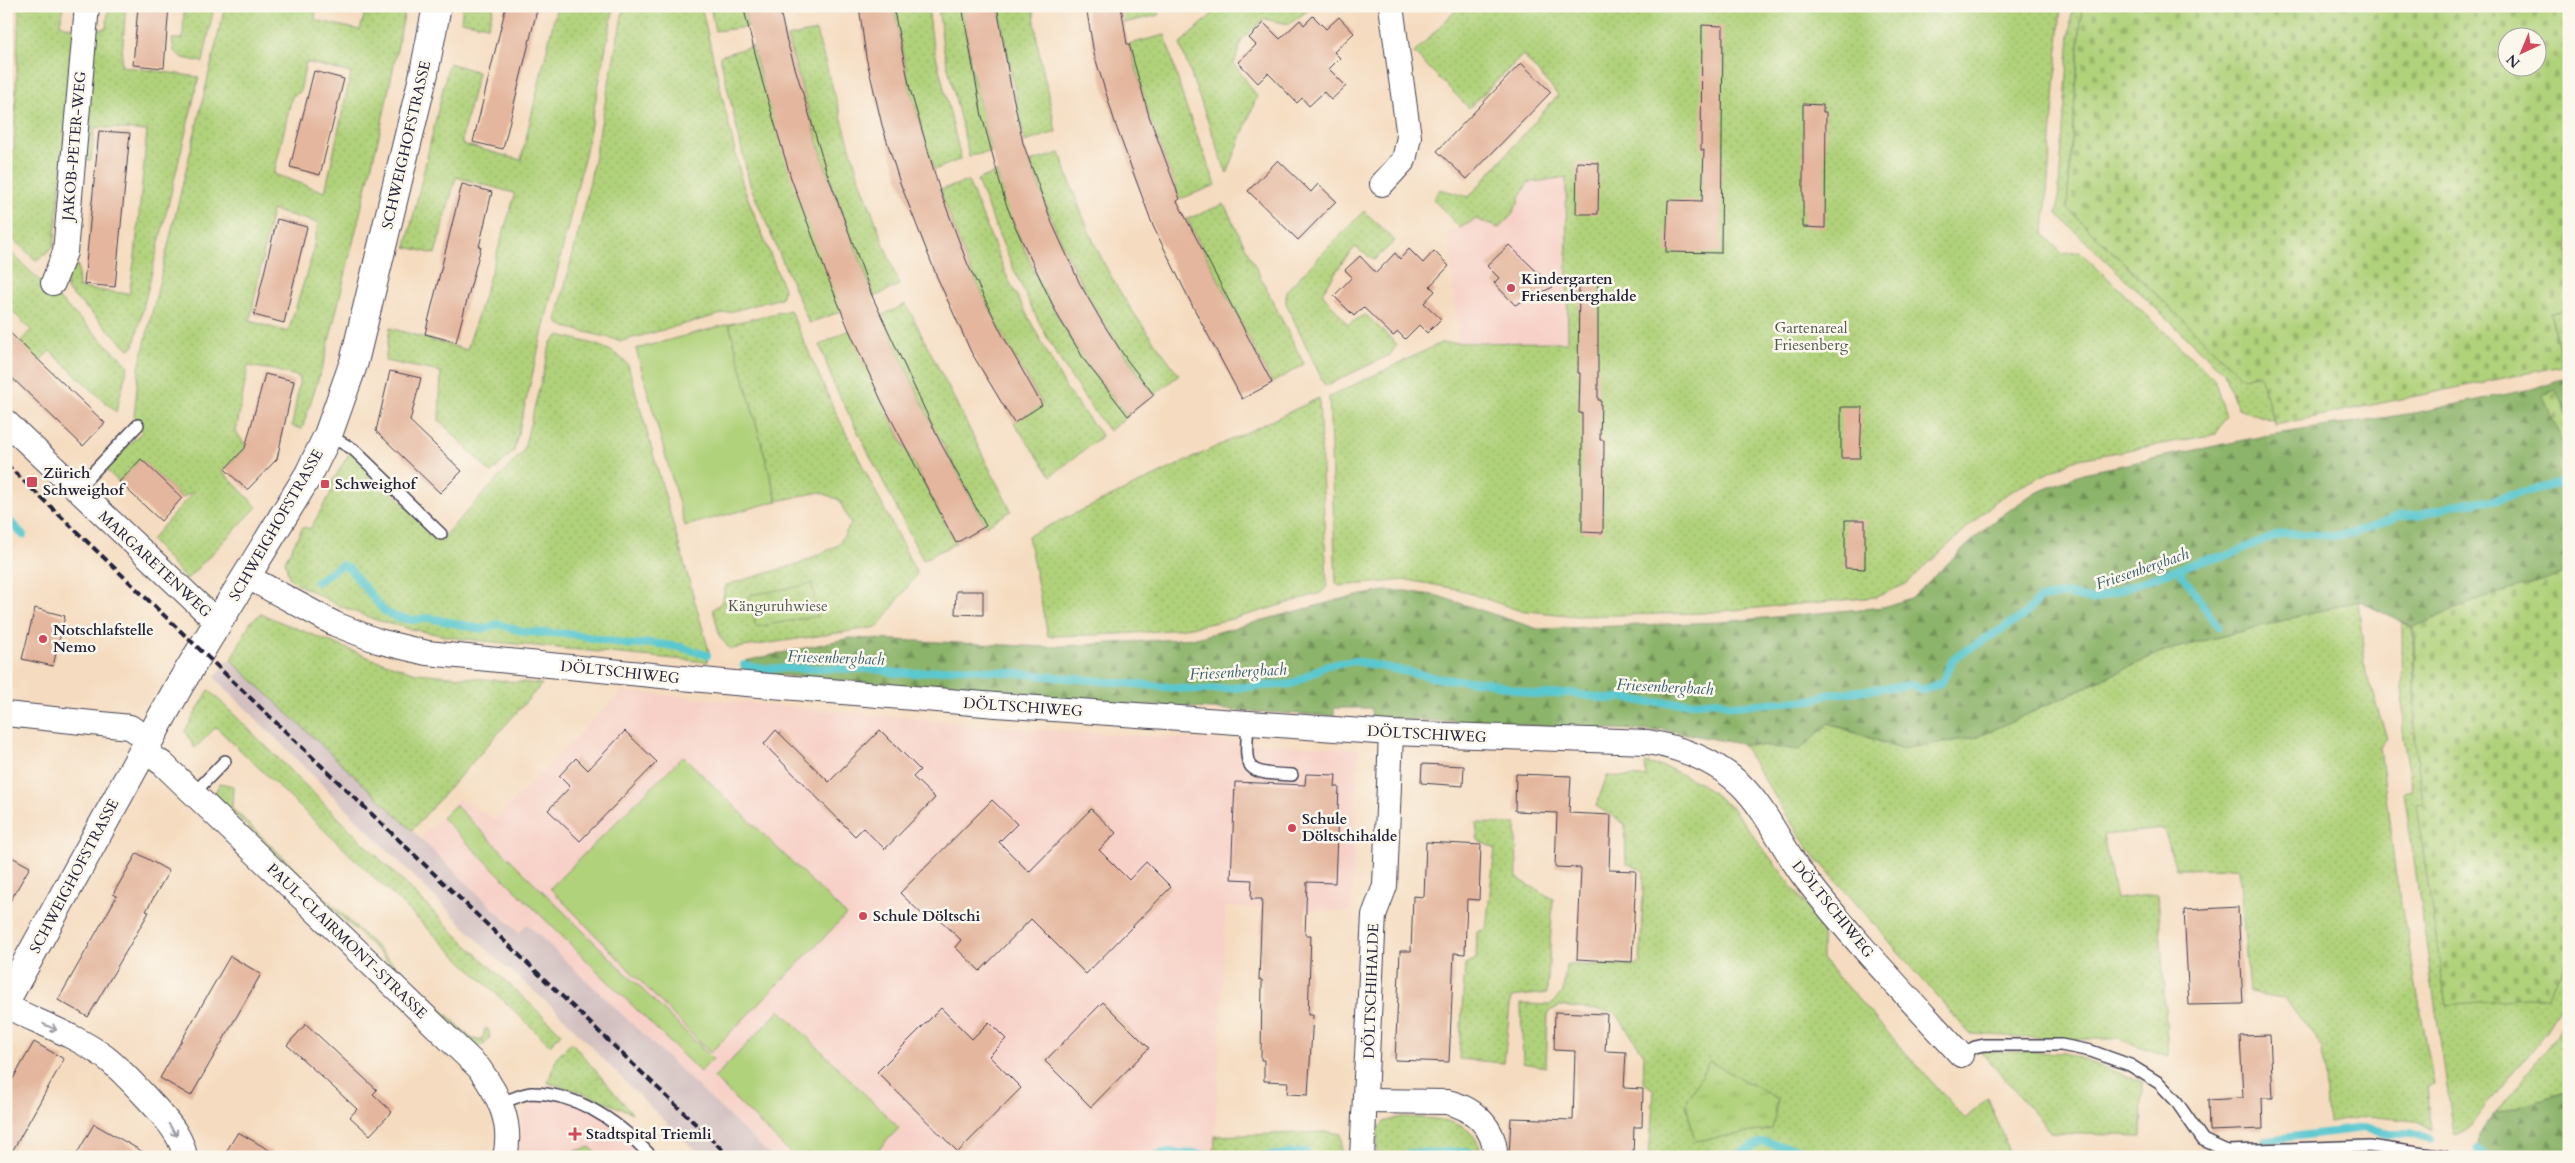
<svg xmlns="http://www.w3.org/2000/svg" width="2575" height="1163" viewBox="0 0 2575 1163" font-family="Cardo,serif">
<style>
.built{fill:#f7d1c7}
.railway{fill:#d2bfc0}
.grass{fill:url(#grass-dots);stroke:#697a5a;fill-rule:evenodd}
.forest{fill:url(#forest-firs);stroke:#576b52}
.cemetery{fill:url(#cemetery-stones);stroke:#697a5a;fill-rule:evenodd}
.park{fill:url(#park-tufts);stroke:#697a5a}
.pitch{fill:#b0d27a;stroke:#697a5a}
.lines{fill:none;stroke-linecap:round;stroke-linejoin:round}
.stream{stroke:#5ac8cf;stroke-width:8}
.building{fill:#e4b69d}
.service-casing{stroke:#423e4f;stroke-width:14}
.minor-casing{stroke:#423e4f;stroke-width:26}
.secondary-casing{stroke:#423e4f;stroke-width:30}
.service{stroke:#fff;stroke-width:11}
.minor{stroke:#fff;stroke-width:24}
.secondary{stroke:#fff;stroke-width:28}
.rail{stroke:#22223b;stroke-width:4;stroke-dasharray:8 4;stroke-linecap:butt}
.oneway{stroke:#9c9ca7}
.poi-dot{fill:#d1495b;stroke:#fbf7ec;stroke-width:2}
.labels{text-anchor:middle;stroke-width:5;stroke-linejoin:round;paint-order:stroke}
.street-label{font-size:15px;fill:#22223b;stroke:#fbf7ec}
.poi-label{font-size:15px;font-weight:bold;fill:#22223b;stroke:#fbf7ec;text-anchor:start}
.park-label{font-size:15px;fill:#4d574e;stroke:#fbf7ec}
.water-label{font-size:16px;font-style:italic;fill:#365c6f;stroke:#fbf7ec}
</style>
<defs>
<pattern id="grass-dots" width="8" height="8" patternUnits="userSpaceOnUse" patternTransform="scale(1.25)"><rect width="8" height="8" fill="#b0d27a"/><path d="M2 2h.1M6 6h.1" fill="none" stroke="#97b46a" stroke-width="1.8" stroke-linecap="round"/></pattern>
<pattern id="forest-firs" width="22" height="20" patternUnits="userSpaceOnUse" patternTransform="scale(1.25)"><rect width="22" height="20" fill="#8cb46a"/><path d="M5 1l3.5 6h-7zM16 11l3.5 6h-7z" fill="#729258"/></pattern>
<pattern id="cemetery-stones" width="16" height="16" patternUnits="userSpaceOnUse" patternTransform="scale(1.25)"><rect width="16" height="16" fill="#b0d27a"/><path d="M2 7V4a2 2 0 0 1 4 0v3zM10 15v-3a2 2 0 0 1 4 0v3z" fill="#97b46a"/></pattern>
<pattern id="park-tufts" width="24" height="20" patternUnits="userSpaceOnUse" patternTransform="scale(1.25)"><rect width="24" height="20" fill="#b0d27a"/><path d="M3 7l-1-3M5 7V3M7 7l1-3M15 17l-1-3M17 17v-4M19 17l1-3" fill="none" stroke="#97b46a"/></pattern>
</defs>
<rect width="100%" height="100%" fill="#fbf7ec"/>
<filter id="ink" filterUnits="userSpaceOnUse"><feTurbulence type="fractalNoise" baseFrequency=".02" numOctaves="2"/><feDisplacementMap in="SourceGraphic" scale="10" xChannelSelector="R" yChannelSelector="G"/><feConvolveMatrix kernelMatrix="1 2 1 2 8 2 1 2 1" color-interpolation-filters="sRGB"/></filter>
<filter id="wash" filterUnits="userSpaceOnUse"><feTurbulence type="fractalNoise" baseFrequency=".0096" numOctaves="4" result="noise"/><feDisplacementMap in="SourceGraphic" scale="20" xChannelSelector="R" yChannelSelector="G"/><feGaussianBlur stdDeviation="1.12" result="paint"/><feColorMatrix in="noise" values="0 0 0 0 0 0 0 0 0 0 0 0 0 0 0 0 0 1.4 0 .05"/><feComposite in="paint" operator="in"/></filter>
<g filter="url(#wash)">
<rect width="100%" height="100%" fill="#f5dcc0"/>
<g class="built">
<polygon points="1566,176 1568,342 1459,343 1448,233 1476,219 1512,215 1527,183"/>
<polygon points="622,691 1024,729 1359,749 1351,912 1226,907 1214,1157 772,1157 527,925 519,933 420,839 459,799 495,820"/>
<polygon points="537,1095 602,1110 656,1157 516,1157 523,1112"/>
</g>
<polygon class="railway" points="227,660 238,664 519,933 527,924 772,1157 702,1157 639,1096 558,1012 496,958 215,678"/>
<g class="grass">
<polygon points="19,6 63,6 60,24 77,30 54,246 37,261 6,233 6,157 14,149"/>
<polygon points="109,6 126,6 121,66 199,77 134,346 129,349 67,290 68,264 78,266 79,288 129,294 135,257 147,131 95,127 91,160 79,160 91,31 106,28"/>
<polygon points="184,6 214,6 203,62 183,58 174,51 172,39 183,39"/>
<path d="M225 6H316L315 20 360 30 367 6H406L381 127 325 358 302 429 292 426 300 377 274 370 248 366 236 432 247 447 222 471 257 507 186 580 151 540 195 490 182 498 141 459 119 482 104 468 142 432 134 417 139 368ZM306 62 351 73 325 192 274 174 292 96 300 92ZM272 210 318 223 312 256 288 332 250 321Z"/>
<polygon points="463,6 494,6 488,26 461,21"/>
<polygon points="557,6 614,6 585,155 514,451 491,473 439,420 441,372 385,361 390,328 467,350 514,198 514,193 456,177 435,254 406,247 449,63 478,72 462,137 462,144 521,160"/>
<polygon points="624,6 701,6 743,186 784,289 781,298 622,341 565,327 558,323 557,317 585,206"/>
<polygon points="710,6 744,6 748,27 715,31"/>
<polygon points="893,6 928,6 932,39 961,159 934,170 910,89"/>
<polygon points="938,6 963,6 971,66 991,152 969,156 943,46"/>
<polygon points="998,6 1033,6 1038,47 1056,132 1025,142"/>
<polygon points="1121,6 1158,6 1159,15 1123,23"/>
<polygon points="1221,6 1314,6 1289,24 1264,19 1242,39 1234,64 1257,96 1227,174 1180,44"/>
<polygon points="1460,6 2061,6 2044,234 2062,254 2080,252 2214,379 2226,416 2216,434 2074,460 2017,488 1996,501 1906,584 1876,597 1702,613 1577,616 1518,610 1457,589 1407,580 1339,586 1336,583 1329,397 1441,343 1568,342 1566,177 1527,183 1512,215 1499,228 1476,219 1460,228 1433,199 1440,189 1469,197 1558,95 1523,55 1469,108 1414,53"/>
<polygon points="2072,6 2082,6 2067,208 2262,372 2278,422 2238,409 2224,373 2057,214"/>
<polygon points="816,31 858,174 899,285 874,297 826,170 787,37"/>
<polygon points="1165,35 1185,104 1216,185 1180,199 1149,116 1129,44"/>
<path d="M752 46C778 136 808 223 842 311L809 323 750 185 720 56Z"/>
<path d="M1060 153C1077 204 1096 255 1125 300 1142 326 1161 350 1179 375L1154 395C1095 318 1062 253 1030 162Z"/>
<path d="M997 172C1022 260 1068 347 1128 416L1109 431C1097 415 1085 399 1074 382 1033 320 1004 249 977 180Z"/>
<polygon points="968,181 1008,279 1067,390 1102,436 1051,476 1014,423 1042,404 1003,336 968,265 940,190"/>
<polygon points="1224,204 1304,364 1272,383 1187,219"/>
<polygon points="1364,211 1395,241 1374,260 1355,247 1342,263 1322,293 1348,325 1365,314 1397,344 1390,355 1325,386 1286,303 1286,291"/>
<polygon points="6,248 128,365 116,412 50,351 12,387 6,382 6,357 31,330 6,305"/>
<polygon points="2569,301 2569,362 2562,366 2550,313 2561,311"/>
<polygon points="906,304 1011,511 986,526 931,422 881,316"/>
<polygon points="790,310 833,407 917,574 878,627 730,649 720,637 713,609 722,602 726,585 802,563 838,545 851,524 839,500 820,492 777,501 729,324"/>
<polygon points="849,330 900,438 956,543 923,560 834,385 820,345"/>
<path d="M560 335C583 342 612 345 628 365L709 651 707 662 462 639 410 629 376 620 340 606 295 583 289 577 285 561 303 527 310 529 331 493 328 489 350 452 441 539 523 452 551 342Z"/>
<path d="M1319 398 1327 586 1321 593C1285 603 1250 616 1213 623 1159 634 1103 635 1048 636L1028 536Z"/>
<polygon points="2358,601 2366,673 2387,738 2380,747 2395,870 2434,1085 2427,1087 2432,1131 2415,1121 2367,1116 2328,1123 2323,1048 2284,998 2249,993 2239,868 2176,869 2164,829 2103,835 2116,899 2158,894 2168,1056 2118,1039 2055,1039 1970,1034 1807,847 1742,744 1800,750 1828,723 1900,749 1978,737 2161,652"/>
<polygon points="261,614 373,659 416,673 542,684 412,830 231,660 251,621"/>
<polygon points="2402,622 2413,628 2415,738 2423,803 2416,804 2546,996 2569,958 2569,993 2548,1029 2468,1129 2457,1136 2454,1134 2404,792 2413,790 2403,739"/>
<polygon points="209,690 465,943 561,1033 550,1045 216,727 195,748 185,731"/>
<polygon points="1645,763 1668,768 1700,783 1733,809 1822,926 1822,959 1965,1119 1988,1098 2011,1157 1649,1157 1654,1090 1643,1082 1644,1054 1615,1012 1560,1006 1548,1012 1546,1067 1523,1063 1521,1004 1550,1005 1563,992 1566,965 1635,965 1640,963 1644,871 1626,863 1625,824 1596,806 1607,776 1646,777"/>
<polygon points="220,783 233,786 232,808 472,1039 482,1040 485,1029 488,1029 490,1038 485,1044 478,1046 471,1041 221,801 215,793"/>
<polygon points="1476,823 1516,824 1517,878 1553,899 1547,993 1511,997 1504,1063 1459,1059 1465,964 1476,959 1477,932 1486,929 1495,849 1478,840"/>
<polygon points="2569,1015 2569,1091 2496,1113 2556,1036"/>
<polygon points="572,1043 632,1113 581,1092 548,1083 557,1056"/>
<polygon points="1980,1051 2065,1053 2142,1082 2141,1136 2052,1133"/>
<path d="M1402 1117C1434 1119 1476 1116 1482 1157H1377L1378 1128 1384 1122Z"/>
<polygon points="1330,1132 1341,1134 1341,1157 1214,1157 1215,1136"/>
<polygon points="2351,1153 2400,1157 2273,1157 2273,1155"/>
</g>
<g class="forest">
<polygon points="2569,376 2569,573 2482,598 2414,627 2358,601 2161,652 1978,737 1900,749 1829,723 1800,750 1735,743 1661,729 1656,731 1372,718 1371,708 1334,708 1334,716 1073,701 743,672 745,661 850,638 1047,647 1196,638 1342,599 1384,591 1406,591 1438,596 1538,629 1721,622 1883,607 1911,598 1990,524 2031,495 2083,473 2269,435 2414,413 2536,388"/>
<polygon points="2569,1091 2569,1157 2477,1157 2479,1135 2496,1113"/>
</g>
<g class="cemetery">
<path d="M2082 6H2569V301L2561 311 2550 313 2562 366 2275 425 2260 374 2243 378 2067 208ZM2508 38H2538V68H2508Z"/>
<polygon points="2556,390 2569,422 2569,460 2543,395"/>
<polygon points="2569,573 2569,958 2547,996 2446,1005 2416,804 2423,803 2415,738 2414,627 2482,598"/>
</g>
<g class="park">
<polygon points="812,584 817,616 756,627 750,595"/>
<polygon points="1709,1061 1778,1099 1772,1129 1695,1141 1686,1104"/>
<polygon points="590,1147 601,1157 555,1157"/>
</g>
<g class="pitch">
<polygon points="729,324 777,501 685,526 636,349"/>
<polygon points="683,756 846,915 710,1053 550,888"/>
<polygon points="455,805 713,1059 700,1072 442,818"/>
<polygon points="780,1010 899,1128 871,1157 794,1157 714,1078"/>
</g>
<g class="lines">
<g class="stream">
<polyline points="6,517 23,535"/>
<polyline points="2179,570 2218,627"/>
<polyline points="317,582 341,565 349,568 384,611 396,617 411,620 430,618 482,629 498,624 524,632 571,634 631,645 651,643 680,647 707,655"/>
<polyline points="744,665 758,668 878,669 894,673 917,673 959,668 1200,690 1292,684 1327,665 1355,661 1442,679 1486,682 1536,695 1570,693 1608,699 1625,697 1645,702 1696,703 1717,701 1732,706 1812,700 1826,695 1882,688 1913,685 1924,690 1942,682 1954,658 2022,617 2039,599 2066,594 2092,600 2203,560 2226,556 2283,533 2333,536 2355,533 2399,516 2425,514 2451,505 2488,501 2569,481"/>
<polyline points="2266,1140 2364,1128 2384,1133 2411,1133 2431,1139"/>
<polyline points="2477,1149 2487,1157"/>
<polyline points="1410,1153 1468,1152"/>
<polyline points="1152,1157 1167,1152 1236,1157"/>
<polyline points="1259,1157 1306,1152"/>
<polyline points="1732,1157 1762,1142 1840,1157"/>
</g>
</g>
<g id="blocks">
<g class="building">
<polygon points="138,6 169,6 164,68 133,65"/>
<polygon points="506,6 538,6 503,149 473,142"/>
<polygon points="743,6 779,6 786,38 826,170 873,298 939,440 986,526 956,543 882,402 849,330 828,278 791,178 763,84"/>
<polygon points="859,6 893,6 910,89 939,188 968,265 1003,336 1042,405 1014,423 971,352 937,277 899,180 882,125 866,57"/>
<polygon points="962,6 997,6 1010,82 1023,143 1052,223 1080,284 1102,322 1127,360 1154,395 1128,416 1085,361 1058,316 1014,224 1005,201 982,116"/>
<polygon points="1086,6 1121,6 1127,44 1129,44 1149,116 1180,199 1177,201 1272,383 1242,399 1191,303 1153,226 1116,126 1094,54"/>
<polygon points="1313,16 1326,29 1339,17 1354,33 1334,52 1340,58 1329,69 1346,86 1331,100 1324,92 1309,106 1302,98 1297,103 1268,73 1258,83 1238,62 1256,45 1249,38 1264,23 1280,39 1300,20 1304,25"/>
<polygon points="1702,25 1723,26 1721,253 1666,252 1668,200 1702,201 1704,150 1701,150"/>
<polygon points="1521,63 1551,92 1467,179 1437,151"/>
<polygon points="314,71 344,79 320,175 290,167"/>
<polygon points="1803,104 1823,105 1823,112 1826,112 1825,228 1803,227"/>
<polygon points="99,131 130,133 115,287 84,284"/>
<polygon points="1278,160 1311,192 1318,184 1336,201 1298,240 1248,191"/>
<polygon points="1577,162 1599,163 1598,214 1576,214"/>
<polygon points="462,184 492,192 479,247 481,247 456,342 425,334"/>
<polygon points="277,219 307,227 284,323 254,315"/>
<polygon points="1509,245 1553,287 1515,305 1494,283 1499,278 1487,266"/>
<polygon points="1409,249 1423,263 1434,251 1449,266 1430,286 1435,291 1424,303 1441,319 1427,333 1419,325 1405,339 1398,332 1393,336 1363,307 1354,316 1334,296 1352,277 1345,270 1360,256 1376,273 1395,253 1400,259"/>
<polygon points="1579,280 1598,281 1598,400 1601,400 1600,440 1604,440 1603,533 1582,532 1582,413 1579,413 1580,373 1578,373"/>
<polygon points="6,329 105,423 83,446 6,372"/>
<polygon points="390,371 421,378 410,421 462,471 440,493 376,431"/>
<polygon points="265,374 294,381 277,459 247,490 225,469 245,448"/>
<polygon points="1841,407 1862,407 1860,458 1841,458"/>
<polygon points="141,459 182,498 161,521 119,482"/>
<polygon points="1845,520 1865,520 1865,569 1845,568"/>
<polygon points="956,591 983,591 983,615 955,614"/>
<polygon points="35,608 65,616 53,666 22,659"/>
<polygon points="776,730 829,782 880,730 920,770 913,777 935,798 885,849 863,828 855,836 764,744"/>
<polygon points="625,731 657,762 580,841 548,810 570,787 559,776 576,758 588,770"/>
<polygon points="1422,764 1464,766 1463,786 1421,783"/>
<polygon points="1306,774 1336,775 1335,787 1339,787 1335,883 1307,882 1305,935 1311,935 1308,1015 1313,1015 1308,1095 1287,1094 1288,1082 1264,1081 1264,1060 1261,1060 1262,980 1259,980 1262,899 1251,899 1252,880 1231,879 1235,782 1305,785"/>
<polygon points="1516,774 1571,776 1569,813 1611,815 1609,870 1636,871 1632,962 1577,959 1581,868 1555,867 1557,813 1515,811"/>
<polygon points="992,800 1017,824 999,842 1029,872 1091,809 1116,833 1099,850 1129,880 1146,862 1171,887 1086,974 1031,919 980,971 955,947 961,940 931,911 925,917 900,893"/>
<polygon points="1426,842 1481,845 1479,900 1467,899 1465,954 1454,953 1449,1062 1395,1060 1400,951 1411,951 1413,896 1424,897"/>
<polygon points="137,853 169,871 146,911 149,912 88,1017 58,1000 117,896 113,894"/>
<polygon points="6,854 30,867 6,908"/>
<polygon points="2238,907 2243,1004 2189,1005 2184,910"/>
<polygon points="230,956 261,974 191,1096 160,1078"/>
<polygon points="1103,1002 1149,1048 1091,1107 1045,1061"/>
<polygon points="941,1008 972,1039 989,1022 1006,1039 989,1056 1021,1088 958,1152 877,1072"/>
<polygon points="1555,1012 1607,1014 1605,1051 1626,1052 1624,1088 1643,1089 1642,1127 1634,1127 1633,1157 1509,1157 1511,1118 1573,1120 1575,1051 1554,1050"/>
<polygon points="306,1024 377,1090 373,1094 392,1112 370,1135 350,1117 357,1109 287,1045"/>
<polygon points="2270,1035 2273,1098 2262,1098 2263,1129 2209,1131 2208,1100 2243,1098 2240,1036"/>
<polygon points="34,1042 64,1059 9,1157 6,1157 6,1091"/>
<polygon points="94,1124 152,1157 75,1157"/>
<polygon points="238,1132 281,1157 223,1157"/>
</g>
</g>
</g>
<g filter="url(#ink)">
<use href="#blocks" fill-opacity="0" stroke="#423e4f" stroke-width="1"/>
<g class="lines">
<g class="service-casing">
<g id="service">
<polyline points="328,435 353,449 441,534"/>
<polyline points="76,490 138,425"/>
<path d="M1248 723C1245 770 1243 773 1292 775"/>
<polyline points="193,794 225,761"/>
<polyline points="1961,1055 1975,1047 1984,1045 2061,1045 2091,1051 2130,1065 2159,1083 2176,1101 2203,1140 2227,1151 2369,1146 2445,1157"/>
<path d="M501 1103C510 1100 522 1094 531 1093 580 1093 620 1123 652 1157"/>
</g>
</g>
<g class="minor-casing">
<g id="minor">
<polyline points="1382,184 1404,160 1409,137 1391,6"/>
<polyline points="53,283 65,252 87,6"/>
<polyline points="6,422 218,623"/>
<path d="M246 576 335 624 378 641 427 653 723 682 996 705 1391 733 1648 742C1683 748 1714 760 1740 784 1767 810 1782 848 1805 878 1853 940 1908 997 1961 1055"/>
<polyline points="6,714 130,727 149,740"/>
<path d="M143 750 163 764 479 1068C499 1096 513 1122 505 1157"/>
<path d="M6 1006C39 1023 75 1035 105 1057 124 1072 140 1091 157 1109 169 1123 182 1137 185 1157"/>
<path d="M1366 1101 1447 1102C1474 1108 1496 1128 1495 1157"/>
<polyline points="1362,1157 1374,915 1385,886 1391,733"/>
</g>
</g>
<g class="secondary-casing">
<polyline id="secondary" points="6,1000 179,686 309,474 328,435 354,362 424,73 437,6"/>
</g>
<use href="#service" class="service"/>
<use href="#minor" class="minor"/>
<use href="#secondary" class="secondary"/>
<polyline class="rail" points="6,464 730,1157"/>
</g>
<defs><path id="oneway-shaft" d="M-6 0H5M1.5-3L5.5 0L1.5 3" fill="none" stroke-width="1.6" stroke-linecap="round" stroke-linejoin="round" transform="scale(1.25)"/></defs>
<g class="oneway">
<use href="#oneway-shaft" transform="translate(50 1027) rotate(25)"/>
<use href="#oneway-shaft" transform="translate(173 1130) rotate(55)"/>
</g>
</g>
<g class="poi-dot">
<circle cx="1511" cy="288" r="5"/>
<rect x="26" y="476" width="12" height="12" rx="2.5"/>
<rect x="320" y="479" width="10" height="10" rx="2.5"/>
<circle cx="43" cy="639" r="5"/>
<circle cx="1292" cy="828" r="5"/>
<circle cx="863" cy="916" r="5"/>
<path d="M572.5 1126.5h5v5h5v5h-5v5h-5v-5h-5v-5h5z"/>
</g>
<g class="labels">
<g class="street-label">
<text transform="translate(406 145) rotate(-77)" y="5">SCHWEIGHOFSTRASSE</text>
<text transform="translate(74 146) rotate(-85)" y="5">JAKOB-PETER-WEG</text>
<text transform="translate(276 525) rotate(-60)" y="5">SCHWEIGHOFSTRASSE</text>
<text transform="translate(155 564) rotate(43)" y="5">MARGARETENWEG</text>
<text transform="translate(620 672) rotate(6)" y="5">DÖLTSCHIWEG</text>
<text transform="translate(1023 707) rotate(4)" y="5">DÖLTSCHIWEG</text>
<text transform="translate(1427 734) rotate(3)" y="5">DÖLTSCHIWEG</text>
<text transform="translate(74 876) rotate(-62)" y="5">SCHWEIGHOFSTRASSE</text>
<text transform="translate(1833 909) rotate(51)" y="5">DÖLTSCHIWEG</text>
<text transform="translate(347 941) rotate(44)" y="5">PAUL-CLAIRMONT-STRASSE</text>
<text transform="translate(1371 991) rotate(-88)" y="5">DÖLTSCHIHALDE</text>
</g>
<g class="poi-label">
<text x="1521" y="284">Kindergarten<tspan x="1521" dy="17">Friesenberghalde</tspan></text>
<text x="43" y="478">Zürich<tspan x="43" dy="17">Schweighof</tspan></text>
<text x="335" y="489">Schweighof</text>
<text x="53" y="635">Notschlafstelle<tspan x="53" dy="17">Nemo</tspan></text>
<text x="1302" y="824">Schule<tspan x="1302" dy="17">Döltschihalde</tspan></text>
<text x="873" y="921">Schule Döltschi</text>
<text x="586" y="1139">Stadtspital Triemli</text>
</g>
<g class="park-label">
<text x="1811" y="333">Gartenareal<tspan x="1811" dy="17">Friesenberg</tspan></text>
<text x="778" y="611">Känguruhwiese</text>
</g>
<g class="water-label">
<text transform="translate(2142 568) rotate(-19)" y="6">Friesenbergbach</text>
<text transform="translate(836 657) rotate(2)" y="6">Friesenbergbach</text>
<text transform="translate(1238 671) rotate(-3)" y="6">Friesenbergbach</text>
<text transform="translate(1665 686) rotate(3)" y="6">Friesenbergbach</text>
</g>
</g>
<rect width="2575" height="1163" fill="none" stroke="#fbf7ec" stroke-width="25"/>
<g transform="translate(2522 52) rotate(224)"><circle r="24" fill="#fbf7ec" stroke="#a4a2a5"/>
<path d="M0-4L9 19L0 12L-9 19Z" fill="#d1495b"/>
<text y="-8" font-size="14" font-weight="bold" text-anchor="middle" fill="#22223b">N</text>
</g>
</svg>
